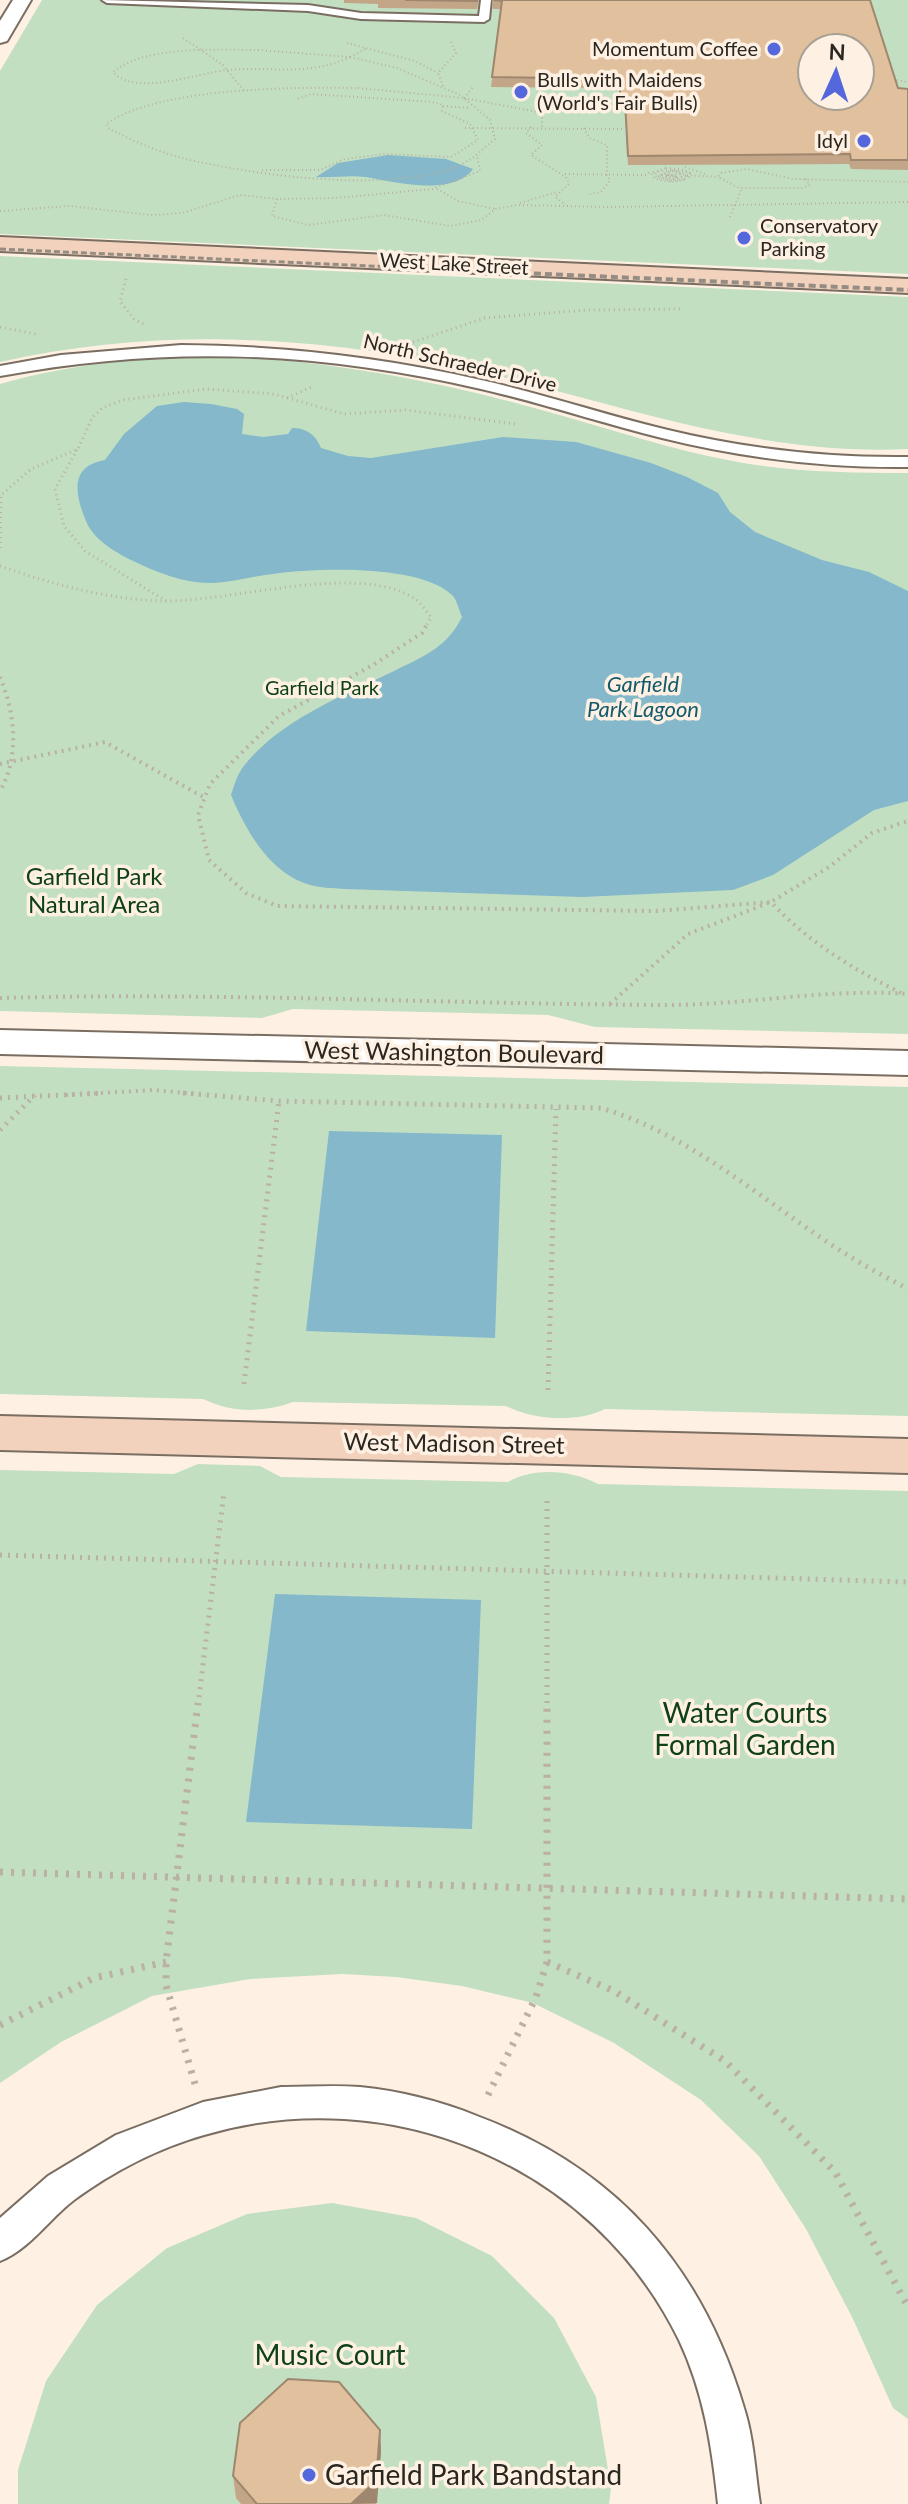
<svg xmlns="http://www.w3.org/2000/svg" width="908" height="2504" viewBox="0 0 908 2504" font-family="Lato,sans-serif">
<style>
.green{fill:#c2dfc2;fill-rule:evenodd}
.water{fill:#84b8ca}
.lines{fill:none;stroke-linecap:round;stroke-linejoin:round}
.service-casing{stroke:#7a6e62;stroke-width:4}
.tertiary-casing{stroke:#7a6e62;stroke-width:4}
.secondary-casing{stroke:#7a6e62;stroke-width:4}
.path-far4{stroke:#bab0a4;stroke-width:2;stroke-dasharray:1 3;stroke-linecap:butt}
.path-far3{stroke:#bab0a4;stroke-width:3;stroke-dasharray:1 4;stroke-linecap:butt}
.path-far2{stroke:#bab0a4;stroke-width:4;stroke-dasharray:2 5;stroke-linecap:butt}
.path-far1{stroke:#bab0a4;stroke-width:5;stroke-dasharray:2 6;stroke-linecap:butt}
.path{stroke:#bab0a4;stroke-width:7;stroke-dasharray:3 8;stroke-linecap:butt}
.service{fill:#fff;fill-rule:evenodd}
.tertiary{fill:#fff;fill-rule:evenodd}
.secondary{fill:#f2d2bd;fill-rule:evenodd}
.rail-far1{stroke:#958d83;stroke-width:3;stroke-dasharray:6 3;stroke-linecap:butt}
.rail{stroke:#958d83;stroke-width:4;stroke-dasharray:7 4;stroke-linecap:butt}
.wall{fill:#c2a687}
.shaded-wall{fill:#9e876e}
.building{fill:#e1c19d;stroke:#9e876e;stroke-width:2;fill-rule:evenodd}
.poi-dot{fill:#5467dd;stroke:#fef1e3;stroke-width:3}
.labels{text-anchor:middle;stroke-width:7;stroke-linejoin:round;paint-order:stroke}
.far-poi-label{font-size:20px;fill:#2a2620;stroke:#fef1e3;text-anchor:end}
.far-street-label{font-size:20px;fill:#2a2620;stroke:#fef1e3}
.far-park-label{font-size:20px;fill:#0e4115;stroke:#fef1e3}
.far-water-label{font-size:22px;font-style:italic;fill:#145a6d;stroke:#fef1e3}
.park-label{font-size:24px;fill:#0e4115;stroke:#fef1e3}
.street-label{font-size:24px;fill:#2a2620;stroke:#fef1e3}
.near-park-label{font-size:28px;fill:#0e4115;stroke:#fef1e3}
.near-poi-label{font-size:28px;fill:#2a2620;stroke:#fef1e3;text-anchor:start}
</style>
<rect width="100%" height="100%" fill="#fef1e3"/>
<g class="green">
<path d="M42 0H908V274L0 234V71ZM812 48H860V96H812Z"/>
<path d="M0 256 908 297V449C765 456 634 409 498 376 334 336 166 325 0 362Z"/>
<path d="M221 356C329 361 434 380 538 409 605 427 670 450 738 462 794 472 851 473 908 473V1034L595 1027 548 1015 293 1009 262 1018 0 1011V384C73 363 144 357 221 356Z"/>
<path d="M0 1066 908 1087V1416L605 1409C577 1423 534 1420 506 1406L293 1402C263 1413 232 1413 203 1399L0 1394Z"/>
<path d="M198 1464 260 1466 281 1477 508 1482C534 1467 572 1470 598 1484L908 1491V2419L893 2408 853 2319 806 2229 759 2156 701 2100 614 2043 533 2003 462 1986 396 1977 342 1974 250 1979 152 1996 61 2042 0 2083V1470L174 1474Z"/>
<polygon points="332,2203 416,2218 492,2256 554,2318 596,2397 611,2488 609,2504 18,2504 18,2470 46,2381 97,2305 167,2248 247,2214"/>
</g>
<g class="water">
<path d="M388 155 446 159 473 169C453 197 394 182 366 177 350 175 332 178 316 177L338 163Z"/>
<path d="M184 402 211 404 237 409 244 414 242 434 263 437 288 434 292 428C307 428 316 435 321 448L348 456 371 458 503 437 576 442 651 463 687 477 718 493 730 512 755 532 822 560 869 572 908 591V801L874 810 773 875 733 890 582 897 345 889C333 888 318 888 307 884 269 872 245 829 231 795 234 786 237 775 243 767 279 721 340 697 392 672 422 657 447 648 462 617 459 610 457 600 452 595 419 564 316 568 273 574 253 576 233 582 213 583 184 584 156 572 131 560 115 552 93 539 86 521 75 495 69 466 105 460L124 434 157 406Z"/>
<polygon points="329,1131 502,1135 495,1338 306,1331"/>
<polygon points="275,1594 481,1600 472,1829 246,1822"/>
</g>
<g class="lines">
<g class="service-casing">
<g id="service">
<polygon points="102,0 308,5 361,13 479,16 481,0 491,0 489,19 484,22 361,19 308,11 107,3"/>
<path d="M181 345C283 346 382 357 481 380 544 394 605 415 668 430 747 449 827 458 908 457V467C825 468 743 458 662 438 601 423 542 403 481 389 315 351 167 345 0 376V366L61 355Z"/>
<path d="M281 2087C307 2087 334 2085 360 2087 400 2091 440 2101 477 2116 616 2168 702 2266 744 2408 754 2439 755 2472 760 2504H718C712 2447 704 2393 679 2340 593 2164 390 2080 204 2135 158 2148 112 2172 74 2200 49 2219 30 2249 0 2261V2218L48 2176 116 2135 203 2102Z"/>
</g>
</g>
<g class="tertiary-casing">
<g id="tertiary">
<polygon points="13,0 31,0 7,41 0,43 0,21"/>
<polygon points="0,1030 908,1051 908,1075 0,1054"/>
</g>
</g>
<g class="secondary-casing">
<g id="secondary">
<polygon points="0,237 908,279 908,293 0,251"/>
<polygon points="0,1416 908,1439 908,1473 0,1450"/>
</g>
</g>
<g class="path-far4">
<polyline points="183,38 223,65 244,91"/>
<polyline points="347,43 415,61 438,73"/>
<path d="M258 50 350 57C308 77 271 66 227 70 198 73 135 97 113 72 146 45 216 50 258 50Z"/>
<polyline points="350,57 397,68 460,95"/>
<polyline points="350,57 367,48"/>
<polyline points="889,79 908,82"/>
<polyline points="443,86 438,73 456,53 451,42"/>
<path d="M358 88 464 98 490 120 495 139C487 145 480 153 471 159 408 198 251 175 182 158 156 151 131 140 108 128L106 124C160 87 293 87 358 88Z"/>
<polyline points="464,98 542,113 542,127"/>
<polyline points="464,98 473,87"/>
<polyline points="443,106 470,108"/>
<polyline points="531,127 526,133 542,145 531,155 567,178 569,184 555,197 566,205"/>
<polyline points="465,128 625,129"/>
<polyline points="584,128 589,138 607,145 607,175 610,181 601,192 590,194"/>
<polyline points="685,167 705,174"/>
<path d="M666 168 681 169 690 173 674 170 656 172 655 176 671 181 686 179C675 183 665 182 654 178L651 173Z"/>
<polyline points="262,170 320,170 345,159 385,154 451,157 478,140 470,124 442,111 443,105 432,102 311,94 295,100"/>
<polyline points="565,174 646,175 651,171"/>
<polyline points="668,175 676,177 672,175 680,174 674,171 662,175 672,179 686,176"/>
<polyline points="668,175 665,176 678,176"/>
<polyline points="686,176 672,180 658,176 674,170 685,175 718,177"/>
<polyline points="687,176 690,176 688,178"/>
<polyline points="805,179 810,185 802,188 739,188 718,177 721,173 747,169 793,179 908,182"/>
<polyline points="437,189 458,201 495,209"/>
<polyline points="277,199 272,216 308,225 384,215 450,226 481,220 496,209 517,205 610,207 908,202"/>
<polyline points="520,203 557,192"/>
<polyline points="0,211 69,206 151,215 182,213 240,195 277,199 336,198 432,189 480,171 477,156"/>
<polyline points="730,217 742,188"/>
</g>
<g class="path-far3">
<polyline points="126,279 120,301 134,319 145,325"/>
<polyline points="0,327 36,334"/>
<polyline points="413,342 485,318 587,310 683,309"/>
<polyline points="287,398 314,386"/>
<polyline points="77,450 55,489 64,526 85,551 166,601"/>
<polyline points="0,548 1,495 31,469 78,449 92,418 102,408 123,400 206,389 274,394 344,414 406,410 515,424"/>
<path d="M0 566C52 584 106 599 161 601 228 603 360 561 415 599 421 603 426 611 431 617L425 628"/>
</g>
<g class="path-far2">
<path d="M426 626 422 633 373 665 279 716 210 784 198 815 209 860 246 893 277 906 656 911 771 902C808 942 853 969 901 993"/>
<path d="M0 677C15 713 20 756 0 791"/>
<polyline points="0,764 105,742 205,798"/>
<path d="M0 998C222 992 444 1004 666 1005 747 1005 827 988 908 994"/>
<polyline points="610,1004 688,934 771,902 829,867 872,833 908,821"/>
<polyline points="66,1095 154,1090 206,1095"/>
</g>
<g class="path-far1">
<path d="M183 1093 279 1101 601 1108C695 1136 767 1205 849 1256 868 1268 888 1278 908 1289"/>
<polyline points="0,1098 104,1093"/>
<polyline points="0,1130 35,1095"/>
<polyline points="244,1384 279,1101"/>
<polyline points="548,1390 556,1109"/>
<polyline points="547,1501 547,1705"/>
<polyline points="0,1555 908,1582"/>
<polyline points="198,1705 224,1492"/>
</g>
<g class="path">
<polyline points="0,1872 908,1899"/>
<polyline points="547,1962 614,1991 725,2061 835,2172 908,2307"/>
<polyline points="0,2025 94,1978 166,1962"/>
<polyline points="195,2084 166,1985 166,1962 198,1703"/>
<polyline points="488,2095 536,1997 547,1962 547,1703"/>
</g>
<use href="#service" class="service"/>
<use href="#tertiary" class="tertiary"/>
<use href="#secondary" class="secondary"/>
<polyline class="rail-far1" points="0,249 523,273"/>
<polyline class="rail" points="479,271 908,290"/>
</g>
<g class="wall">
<polygon points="344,0 479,0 477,9 378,8 378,4 344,3"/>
<polygon points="492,0 870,0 898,88 908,89 908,170 851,169 849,164 628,165 625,111 620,110 619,88 491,87 501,9 493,9"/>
<polygon points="380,2430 381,2452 376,2504 241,2504 236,2498 233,2476"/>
</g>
<polygon class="shaded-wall" points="380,2430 381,2452 377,2503 351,2504"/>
<g class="building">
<polygon points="405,0 477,0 477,1"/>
<path d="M493 0H870L898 88 908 89V160H851L850 154 628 156 625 101H621L619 79 492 77 502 1ZM812 48H860V96H812Z"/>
<polygon points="288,2379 339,2382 380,2430 376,2481 351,2504 257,2504 233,2476 240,2423"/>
</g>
<g class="poi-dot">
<circle cx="774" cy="49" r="8"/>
<circle cx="521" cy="92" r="8"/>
<circle cx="864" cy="141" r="8"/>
<circle cx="744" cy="238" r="8"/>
<circle cx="309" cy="2475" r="8"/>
</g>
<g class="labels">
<g class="far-poi-label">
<text x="758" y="56">Momentum Coffee</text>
<text x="537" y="87" text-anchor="start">Bulls with Maidens<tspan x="537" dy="23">(World's Fair Bulls)</tspan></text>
<text x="848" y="148">Idyl</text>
<text x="760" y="233" text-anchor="start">Conservatory<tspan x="760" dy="23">Parking</tspan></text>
</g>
<g class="far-street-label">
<text transform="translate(454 264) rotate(3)" y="7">West Lake Street</text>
<text transform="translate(460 363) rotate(13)" y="7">North Schraeder Drive</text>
</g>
<g class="far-park-label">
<text x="322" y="695">Garfield Park</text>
</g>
<g class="far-water-label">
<text x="643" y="692">Garfield<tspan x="643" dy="25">Park Lagoon</tspan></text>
</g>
<g class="park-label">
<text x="94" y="885">Garfield Park<tspan x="94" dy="28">Natural Area</tspan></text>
</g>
<g class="street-label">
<text transform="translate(454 1053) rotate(1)" y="8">West Washington Boulevard</text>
<text transform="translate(454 1444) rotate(1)" y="8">West Madison Street</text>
</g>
<g class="near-park-label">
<text x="745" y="1723">Water Courts<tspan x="745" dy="32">Formal Garden</tspan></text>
<text x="330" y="2365">Music Court</text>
</g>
<g class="near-poi-label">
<text x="325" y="2485">Garfield Park Bandstand</text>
</g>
</g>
<g transform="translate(836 72) rotate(3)"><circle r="38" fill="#fef1e3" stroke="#a9a095" stroke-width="2"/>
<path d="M0-6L14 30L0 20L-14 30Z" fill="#5467dd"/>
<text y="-12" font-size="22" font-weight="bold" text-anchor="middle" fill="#2a2620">N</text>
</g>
</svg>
